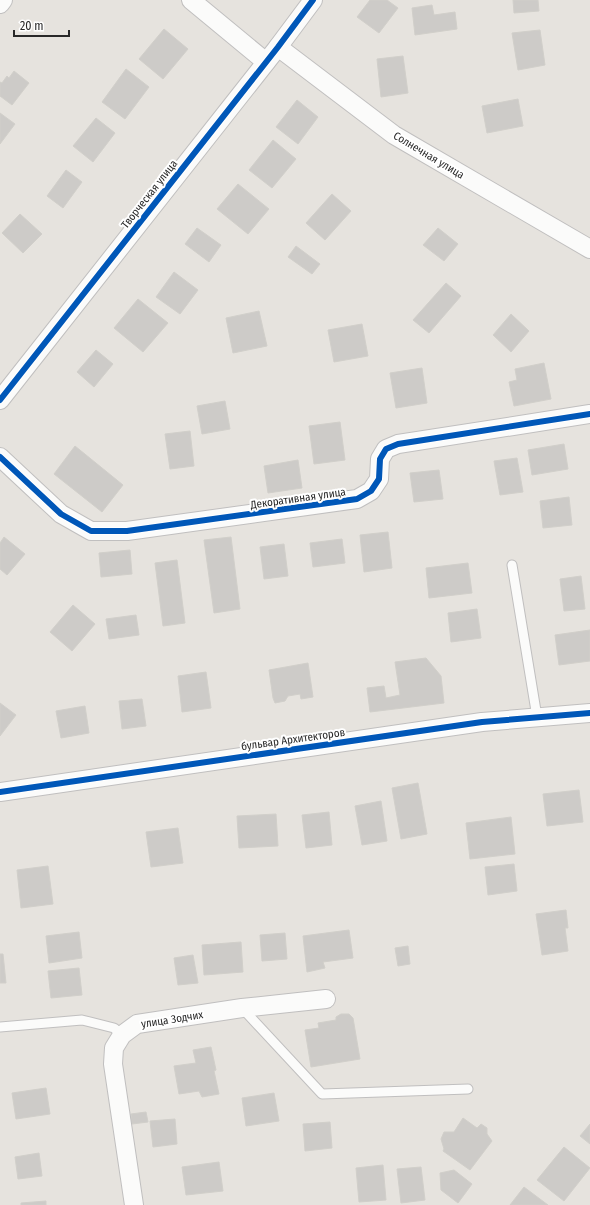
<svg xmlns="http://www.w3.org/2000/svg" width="590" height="1205" viewBox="0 0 590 1205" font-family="'Fira Sans Condensed',sans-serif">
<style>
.building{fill:#cdcbc8;stroke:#d1cfca}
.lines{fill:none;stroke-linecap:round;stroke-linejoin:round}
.service-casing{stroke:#c0bfbf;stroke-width:11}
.minor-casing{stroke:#c0bfbf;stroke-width:20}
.service{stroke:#fbfbfa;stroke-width:9}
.minor{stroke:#fbfbfa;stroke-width:18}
.cycleway-casing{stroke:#fff;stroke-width:8}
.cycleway{stroke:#0057b8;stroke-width:6}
.labels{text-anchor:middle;stroke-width:4;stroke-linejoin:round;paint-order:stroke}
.street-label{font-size:11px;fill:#282828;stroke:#fff}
</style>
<rect width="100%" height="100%" fill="#e6e3de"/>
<g class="building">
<polygon points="370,0 387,0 398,8 379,33 357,17"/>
<polygon points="513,0 538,0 539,11 514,13"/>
<polygon points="432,5 434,15 455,12 457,29 415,35 412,8"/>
<polygon points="164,29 188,49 163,79 139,59"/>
<polygon points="540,30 545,65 518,70 512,33"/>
<polygon points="403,56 408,93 381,97 377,59"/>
<polygon points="126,69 149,87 125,119 102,102"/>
<polygon points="14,71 29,83 12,105 0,96 0,82 2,83 7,76 9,78"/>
<polygon points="518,99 523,126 487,133 482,106"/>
<polygon points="297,100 318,117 298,144 276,127"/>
<polygon points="0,113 15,124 0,144"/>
<polygon points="96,118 115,133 93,162 73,146"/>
<polygon points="273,140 296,159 272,188 249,170"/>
<polygon points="66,170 82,182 63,208 47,196"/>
<polygon points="238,184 269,209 248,234 217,209"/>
<polygon points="332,194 351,211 325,240 306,223"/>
<polygon points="20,214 42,234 23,253 2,233"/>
<polygon points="197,228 221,245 209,262 185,244"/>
<polygon points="438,228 458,244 444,261 423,245"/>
<polygon points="296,246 320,264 312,274 288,257"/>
<polygon points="174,272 198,290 180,314 156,297"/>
<polygon points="446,283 461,296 429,333 413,320"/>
<polygon points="138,299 168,323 143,352 114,328"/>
<polygon points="259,311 267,346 233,353 226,318"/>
<polygon points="511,314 529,331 511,352 493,335"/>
<polygon points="362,324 368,356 334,362 328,330"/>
<polygon points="96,350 113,364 94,387 77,372"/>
<polygon points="544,363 551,399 514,406 509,382 517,380 515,369"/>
<polygon points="422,368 427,403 396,408 390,373"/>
<polygon points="225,401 230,429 202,434 197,406"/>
<polygon points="340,422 345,460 314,464 309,426"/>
<polygon points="190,431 194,466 170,469 165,434"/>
<polygon points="564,444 568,469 532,475 528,450"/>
<polygon points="75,446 123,485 102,512 54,474"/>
<polygon points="517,458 523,492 500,495 494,461"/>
<polygon points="298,460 302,488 268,493 264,466"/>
<polygon points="439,470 443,499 414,502 410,473"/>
<polygon points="569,497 572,525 543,528 540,501"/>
<polygon points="388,532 392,568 364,572 360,535"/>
<polygon points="4,537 25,554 7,575 0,569 0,543"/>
<polygon points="231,537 240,609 214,613 204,540"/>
<polygon points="342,539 345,563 313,567 310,543"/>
<polygon points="284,544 288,576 264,579 260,547"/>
<polygon points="130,550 132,574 101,577 99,553"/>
<polygon points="177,560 185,623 163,626 155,563"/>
<polygon points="468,563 472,593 429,598 426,568"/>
<polygon points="581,576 585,609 564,611 560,579"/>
<polygon points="73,605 95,624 72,651 50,632"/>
<polygon points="477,609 481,638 451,642 448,613"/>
<polygon points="136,615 139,635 109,639 106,619"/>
<polygon points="590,630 590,661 559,665 555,635"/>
<polygon points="426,658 441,676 444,703 370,712 367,688 384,686 386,698 400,695 395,662"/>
<polygon points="308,663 313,697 301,699 300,694 288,696 285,701 275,703 273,698 269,670"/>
<polygon points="206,672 211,708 182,712 178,676"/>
<polygon points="142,699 146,726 122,729 119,701"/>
<polygon points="0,703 16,715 0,736"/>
<polygon points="85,706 89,733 61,738 56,711"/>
<polygon points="418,783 427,834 401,839 392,788"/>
<polygon points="579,790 583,822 547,826 543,794"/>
<polygon points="381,801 387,841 362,845 355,806"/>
<polygon points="329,812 332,845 306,848 302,815"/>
<polygon points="276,814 278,846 239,848 237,816"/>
<polygon points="511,817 515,854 470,859 466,823"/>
<polygon points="178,828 183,863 151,867 146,832"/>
<polygon points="514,864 517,891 488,895 485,867"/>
<polygon points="48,866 53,904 21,908 17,870"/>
<polygon points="566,910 568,928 565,928 568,951 542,955 536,914"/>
<polygon points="349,930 353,958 323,962 325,968 307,972 303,936"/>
<polygon points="79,932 82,958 49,963 46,936"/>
<polygon points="285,933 287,959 262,961 260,935"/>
<polygon points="241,942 243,972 204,975 202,945"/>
<polygon points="408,946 410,964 398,966 395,948"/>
<polygon points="0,954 3,954 6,983 0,983"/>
<polygon points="193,955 198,983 178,985 174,958"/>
<polygon points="79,968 82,995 51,998 48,971"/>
<polygon points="341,1014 349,1014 353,1018 360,1059 311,1067 305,1030 319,1028 318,1023 336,1020 336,1017"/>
<polygon points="211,1047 216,1070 214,1071 219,1094 202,1097 199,1091 179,1094 174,1066 196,1063 193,1050"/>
<polygon points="46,1088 50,1114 16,1119 12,1093"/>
<polygon points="274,1093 279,1121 246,1126 242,1098"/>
<polygon points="146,1112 148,1122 132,1124 131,1114"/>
<polygon points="463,1118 477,1128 481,1124 487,1128 487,1134 492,1141 470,1170 443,1151 444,1149 441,1139 444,1132 454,1132"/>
<polygon points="175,1119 177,1144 153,1147 150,1121"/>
<polygon points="330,1122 332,1148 305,1151 303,1124"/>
<polygon points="590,1124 590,1144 580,1136"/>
<polygon points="564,1147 590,1168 564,1201 537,1180"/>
<polygon points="39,1153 42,1176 18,1179 15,1157"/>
<polygon points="219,1162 223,1191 186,1195 182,1167"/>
<polygon points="383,1165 386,1200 359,1202 356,1168"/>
<polygon points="421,1167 425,1200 401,1203 397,1169"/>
<polygon points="454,1170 472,1184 458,1203 441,1190 440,1173"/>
<polygon points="524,1187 548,1205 510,1205"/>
<polygon points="46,1201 46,1205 21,1205 21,1203"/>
</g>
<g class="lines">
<g class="service-casing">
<g id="service">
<polyline points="512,565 537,717"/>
<polyline points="242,1008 322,1094 468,1089"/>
<polyline points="0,1027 82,1020 114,1028 122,1035"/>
</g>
</g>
<g class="minor-casing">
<g id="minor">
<polyline points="191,0 266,62"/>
<polyline points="0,4 3,0"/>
<polyline points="278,47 394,135 590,249"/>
<polyline points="0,400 278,47 313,0"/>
<polyline points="0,457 61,514 91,531 127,531 357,499 371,491 379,479 380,459 386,449 398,444 590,414"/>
<polyline points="0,792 482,722 590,713"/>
<polyline points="134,1205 113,1064 114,1048 122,1035 137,1024 242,1008 326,999"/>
</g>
</g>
<use href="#service" class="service"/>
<use href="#minor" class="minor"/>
<g class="cycleway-casing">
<g id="cycleway">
<polyline points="0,400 278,47 313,0"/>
<polyline points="0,457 61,514 91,531 127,531 357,499 371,491 379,479 380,459 386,449 398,444 590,414"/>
<polyline points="0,792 482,722 590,713"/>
</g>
</g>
<use href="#cycleway" class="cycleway"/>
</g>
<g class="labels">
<g class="street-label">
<text transform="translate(429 155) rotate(31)" y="4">Солнечная улица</text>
<text transform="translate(149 194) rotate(-52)" y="4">Творческая улица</text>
<text transform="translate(298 498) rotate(-8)" y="4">Декоративная улица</text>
<text transform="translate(293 739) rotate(-8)" y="4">бульвар Архитекторов</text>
<text transform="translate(172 1019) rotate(-9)" y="4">улица Зодчих</text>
</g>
</g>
<path d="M14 30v6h55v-6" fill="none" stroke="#282828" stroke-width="2"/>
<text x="20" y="30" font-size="12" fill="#282828" stroke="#ffffff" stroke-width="3" paint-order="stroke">20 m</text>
</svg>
